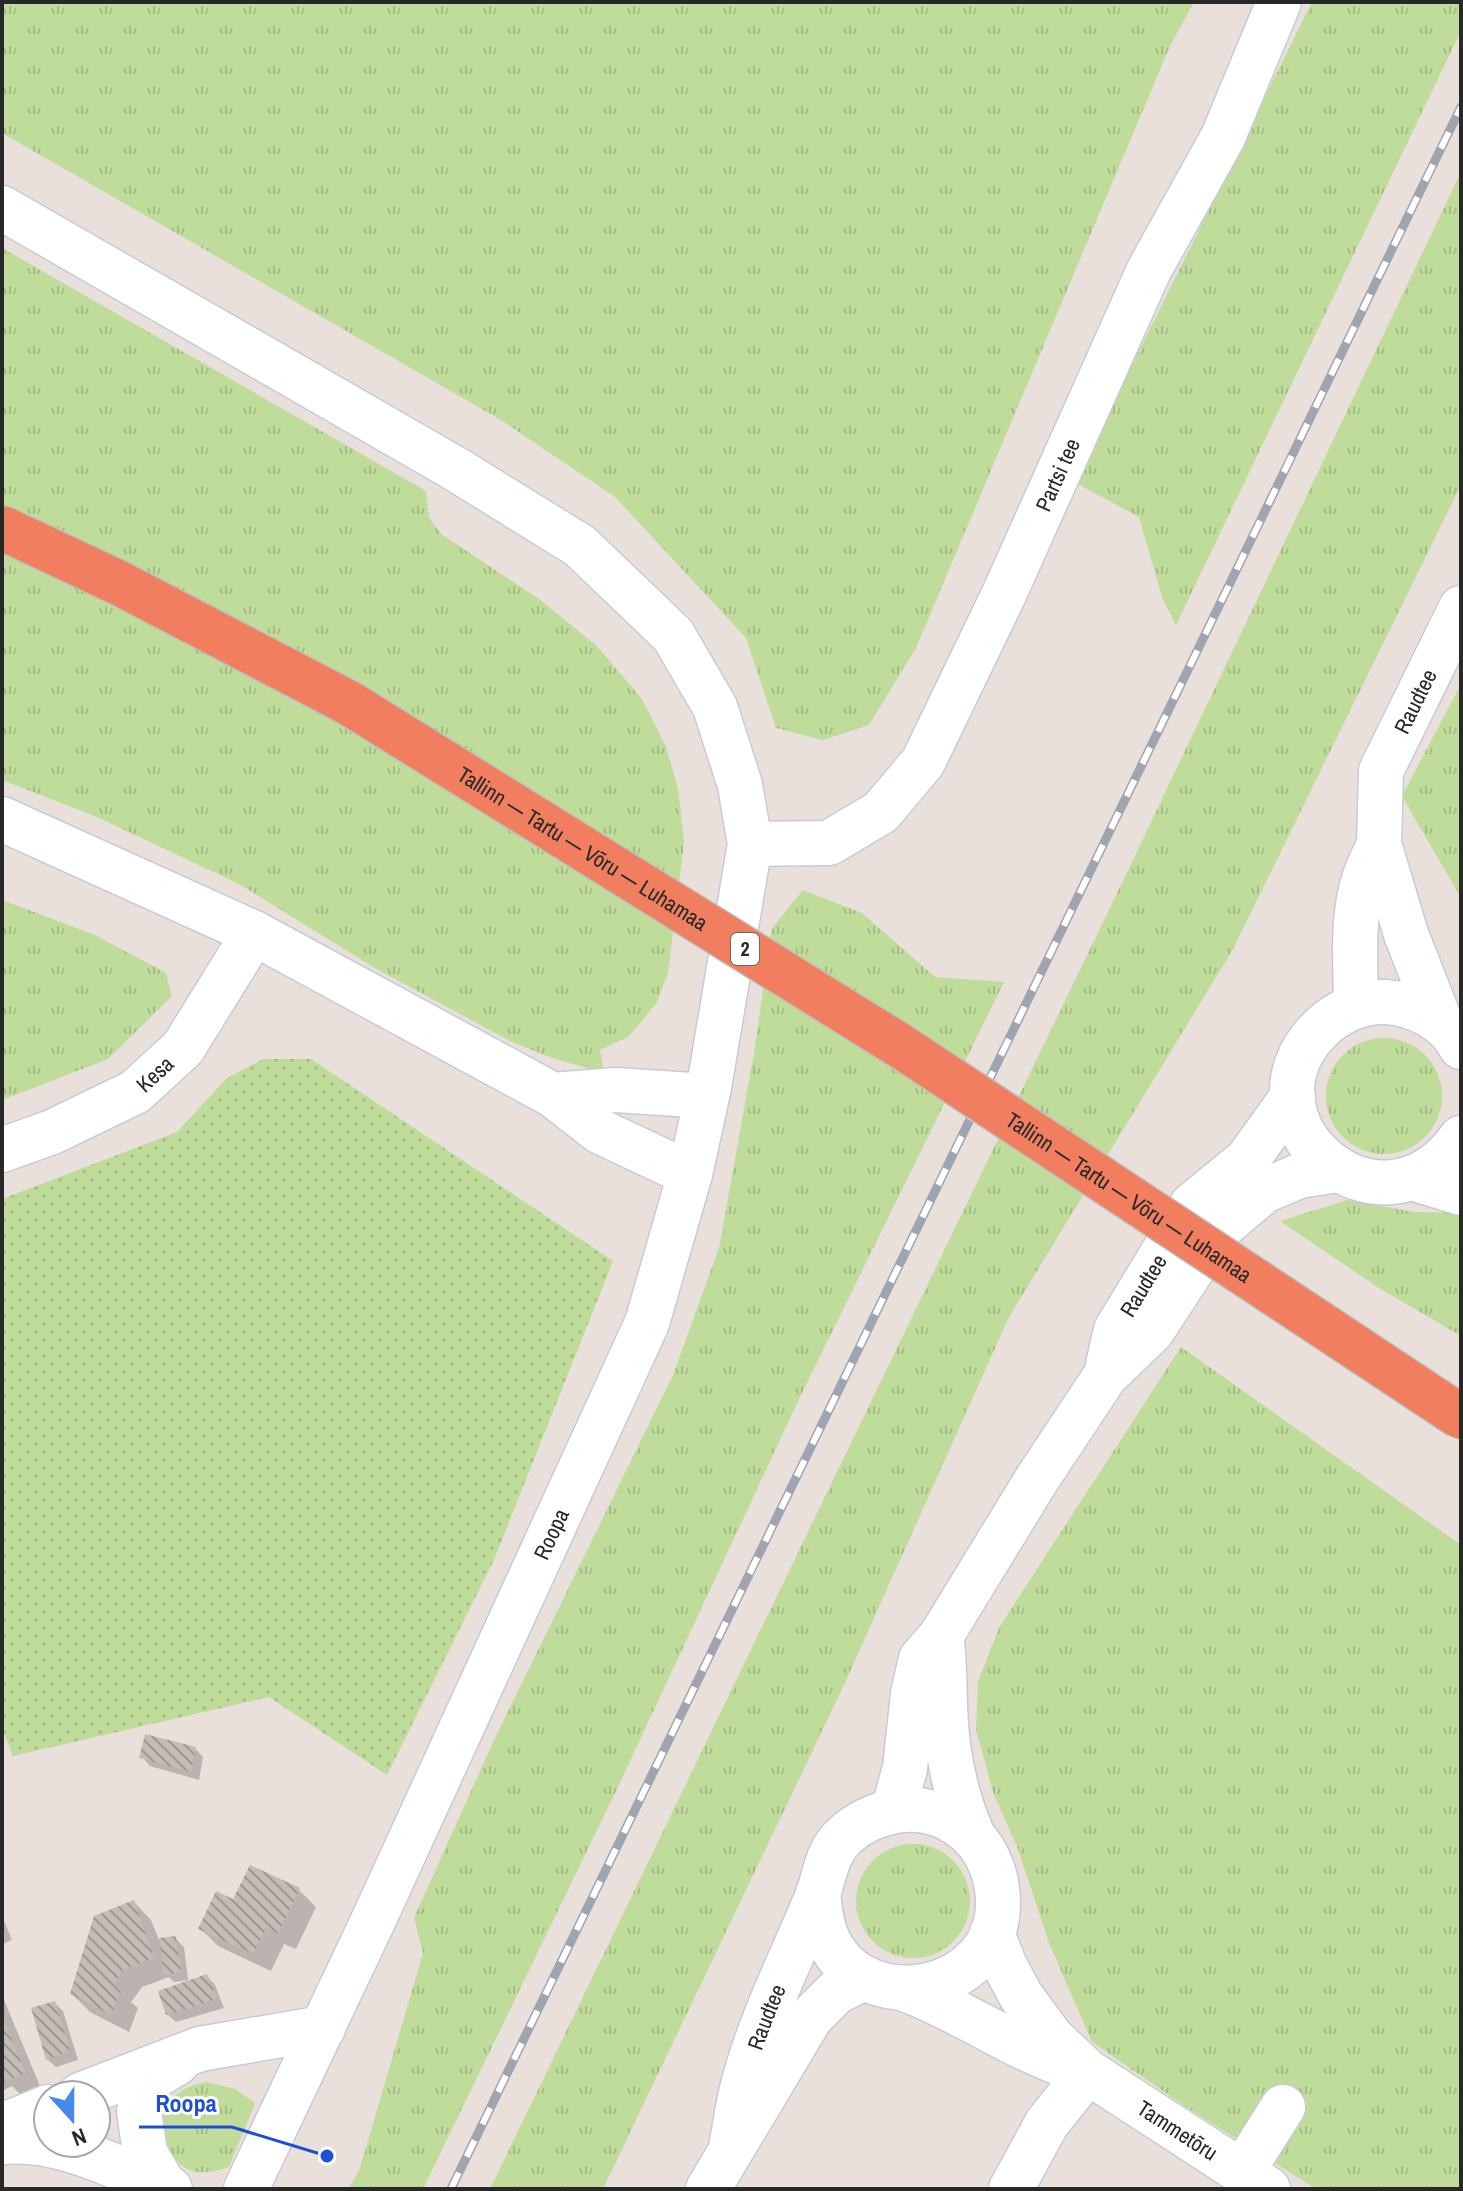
<svg xmlns="http://www.w3.org/2000/svg" width="1463" height="2191" viewBox="0 0 1463 2191" font-family="'Archivo Narrow',sans-serif">
<style>
.grass{fill:url(#grass-tufts)}
.garden{fill:url(#garden-dots)}
.shadow{fill:#0003}
.building{fill:url(#building-back-hatch)}
.lines{fill:none;stroke-linecap:round;stroke-linejoin:round}
.minor-casing{stroke:#c6ccd5;stroke-width:47}
.minor{stroke:#fff;stroke-width:44}
.rail-casing{stroke:#9ea5b1;stroke-width:9}
.rail{stroke:#fff;stroke-width:6;stroke-dasharray:18;stroke-linecap:butt}
.highway-bridge-casing{stroke:#bebebe;stroke-width:47;stroke-linecap:butt}
.highway-bridge{stroke:#f07e5f;stroke-width:44}
.labels{text-anchor:middle;stroke-width:6;stroke-linejoin:round;paint-order:stroke}
.shield{fill:#fff;stroke:#686868;stroke-width:2}
.shield-label{font-size:20px;font-weight:bold;fill:#282828}
.street-label{font-size:22px;fill:#282828;stroke:#fff}
.leader{fill:none;stroke:#1d4ed8;stroke-width:3}
.callout-dot{fill:#1d4ed8;stroke:#fff;stroke-width:3}
.callout-label{font-size:24px;text-anchor:middle;font-weight:bold;fill:#1d4ed8;stroke:#fff;stroke-width:6;stroke-linejoin:round;paint-order:stroke}
</style>
<defs>
<pattern id="grass-tufts" width="24" height="20" patternUnits="userSpaceOnUse" patternTransform="scale(2)"><rect width="24" height="20" fill="#bfdc9b"/><path d="M3 7l-1-3M5 7V3M7 7l1-3M15 17l-1-3M17 17v-4M19 17l1-3" fill="none" stroke="#a4bd86"/></pattern>
<pattern id="garden-dots" width="8" height="8" patternUnits="userSpaceOnUse" patternTransform="scale(2)"><rect width="8" height="8" fill="#bfdc9b"/><path d="M2 2h.1M6 6h.1" fill="none" stroke="#a4bd86" stroke-width="1.8" stroke-linecap="round"/></pattern>
<pattern id="building-back-hatch" width="6" height="6" patternUnits="userSpaceOnUse" patternTransform="scale(2)"><rect width="6" height="6" fill="#c2bbb6"/><path d="M-1 5l2 2M0 0l6 6M5-1l2 2" fill="none" stroke="#9e9894"/></pattern>
</defs>
<rect width="100%" height="100%" fill="#e9e0db"/>
<g class="grass">
<polygon points="2,2 1194,2 1170,46 916,648 869,725 823,740 776,728 746,638 615,497 501,420 2,133"/>
<polygon points="1312,2 1461,2 1461,31 1176,625 1162,597 1139,517 1074,482"/>
<polygon points="1461,172 1461,485 1232,951 1009,1317 844,1685 603,2189 490,2189 1121,885"/>
<polygon points="2,248 426,491 429,518 441,534 539,599 597,646 642,699 666,747 678,788 684,842 668,974 656,1004 628,1037 600,1050 604,1073 552,1058 512,1042 373,967 239,884 97,817 2,780"/>
<polygon points="1461,684 1461,898 1402,796"/>
<polygon points="803,890 862,913 935,977 1004,982 802,1393 616,1791 423,2189 348,2189 359,2171 423,1953 414,1918 494,1740 673,1375 719,1248 754,1053 772,928"/>
<polygon points="2,900 95,935 166,973 172,996 108,1059 2,1100"/>
<circle cx="1384" cy="1096" r="58"/>
<polygon points="1348,1200 1414,1212 1461,1213 1461,1336 1379,1288 1280,1221"/>
<polygon points="1181,1347 1461,1545 1461,2189 1316,2189 1189,2109 1092,2042 1049,1943 1018,1849 993,1792 976,1730 978,1681 1000,1626"/>
<circle cx="913" cy="1901" r="57"/>
<path d="M207 2082 235 2089 255 2103 229 2167C178 2185 169 2155 159 2114 173 2095 184 2086 207 2082Z"/>
</g>
<polygon class="garden" points="263,1059 311,1059 613,1261 494,1560 387,1775 269,1697 13,1756 2,1728 2,1199 177,1132 227,1078"/>
<g class="shadow">
<polygon points="195,1748 203,1757 199,1780 150,1766 142,1757"/>
<polygon points="299,1890 316,1907 296,1949 284,1944 271,1971 218,1946 200,1928 234,1902"/>
<polygon points="134,1902 151,1920 159,1940 175,1938 184,1947 188,1980 174,1982 169,1977 142,1987 131,2002 138,2008 129,2032 90,2012 72,1994"/>
<polygon points="2,1916 12,1940 2,1944"/>
<polygon points="207,1976 215,1985 224,2008 176,2022 167,2014"/>
<polygon points="2,1995 42,2091 24,2098 12,2086 2,2091"/>
<polygon points="55,2003 63,2011 78,2060 56,2067 47,2059"/>
</g>
<g class="building">
<polygon points="145,1734 196,1747 191,1772 139,1758"/>
<polygon points="250,1865 300,1888 278,1933 266,1928 253,1954 198,1929 216,1891 233,1899"/>
<polygon points="134,1900 154,1958 124,1969 113,1985 122,1989 111,2015 70,1994 94,1916"/>
<polygon points="176,1936 181,1972 164,1974 159,1938"/>
<polygon points="207,1974 217,1999 166,2015 158,1991"/>
<polygon points="55,2001 70,2051 46,2060 31,2008"/>
<polygon points="2,2017 26,2073 5,2081 2,2074"/>
</g>
<g class="lines">
<g class="minor-casing">
<g id="minor">
<polyline points="2,208 454,468 580,546 673,635 715,707 740,785 750,844 709,1087 690,1174 647,1323 373,1921 246,2189"/>
<polyline points="2,819 254,933 553,1095 599,1131 690,1174"/>
<path id="s1" d="M750 844 829 843 881 812 923 762 1005 592 1149 270 1223 137 1279 2"/>
<path d="M1356 1006C1356 965 1351 919 1364 879 1368 867 1374 856 1379 844"/>
<path id="s2" d="M1440 1021 1406 934 1379 844 1381 771 1461 608"/>
<path d="M1461 1047C1447 1020 1416 1004 1386 1002 1361 1001 1337 1012 1320 1029 1230 1119 1379 1253 1461 1138"/>
<polyline points="553,1095 616,1090 707,1096"/>
<path id="s3" d="M2 1150 52 1132 135 1092 183 1048 254 933"/>
<polyline points="1412,1178 1461,1193"/>
<path id="s4" d="M1108 1365 1116 1330 1192 1205 1247 1160 1293 1096"/>
<path d="M941 1636C945 1660 944 1682 945 1706 946 1750 955 1795 973 1836"/>
<polyline points="893,1811 905,1768 913,1694 921,1659 941,1636 1037,1479 1106,1375 1152,1331 1218,1230 1264,1191 1299,1176 1338,1170"/>
<path id="s5" d="M992 1933 1004 1964 1021 1996 1051 2037 1088 2072 1268 2189"/>
<path d="M907 1990C965 2012 1015 2049 1074 2068"/>
<polyline points="80,2095 200,2049 323,2028"/>
<polyline points="2,2126 48,2107"/>
<path d="M2 2142C63 2137 115 2168 170 2189"/>
<path id="s6" d="M731 2148C735 2128 737 2108 742 2089 759 2022 791 1960 817 1897 825 1876 826 1854 843 1837 871 1811 914 1801 949 1819 981 1835 998 1868 998 1903 999 1992 866 2021 828 1940 821 1925 820 1910 818 1893"/>
<polyline points="1242,2172 1283,2107"/>
<polyline points="165,2187 145,2153 139,2111 147,2081 177,2063"/>
<polyline points="708,2189 811,2017 836,1992 865,1978"/>
<polyline points="1011,2189 1047,2123 1088,2072"/>
</g>
</g>
<use href="#minor" class="minor"/>
<g class="rail-casing">
<polyline id="rail" points="451,2189 1461,107"/>
</g>
<use href="#rail" class="rail"/>
<g class="highway-bridge-casing">
<g id="highway-bridge">
<path id="s7" d="M2 528 119 583 349 703 902 1047 1461 1417"/>
</g>
</g>
<use href="#highway-bridge" class="highway-bridge"/>
</g>
<g class="labels">
<rect class="shield" x="731" y="933" width="28" height="32" rx="6"/>
<g class="shield-label">
<text x="745" y="956">2</text>
</g>
<g class="street-label">
<text dy="8" stroke="none"><textPath href="#s1" startOffset="522">Partsi tee</textPath></text>
<text dy="8" stroke="none"><textPath href="#s2" startOffset="338">Raudtee</textPath></text>
<text dy="8" stroke="none"><textPath href="#s7" startOffset="664">Tallinn — Tartu — Võru — Luhamaa</textPath></text>
<text dy="8" stroke="none"><textPath href="#s3" startOffset="172">Kesa</textPath></text>
<text dy="8" stroke="none"><textPath href="#s7" startOffset="1312">Tallinn — Tartu — Võru — Luhamaa</textPath></text>
<text dy="8" stroke="none"><textPath href="#s4" startOffset="88">Raudtee</textPath></text>
<text transform="translate(551 1534) rotate(-65)" y="8">Roopa</text>
<text dy="8" stroke="none"><textPath href="#s6" startOffset="136">Raudtee</textPath></text>
<text dy="8" stroke="none"><textPath href="#s5" startOffset="278">Tammetõru</textPath></text>
</g>
</g>
<path class="leader" d="M327 2156L232 2127H139"/>
<circle class="callout-dot" cx="327" cy="2156" r="8"/>
<g class="callout-label">
<text x="186" y="2112">Roopa</text>
</g>
<rect width="1463" height="2191" fill="none" stroke="#282828" stroke-width="8"/>
<g transform="translate(72 2119) rotate(159)"><circle r="38" fill="#ffffff" stroke="#a9a9a9" stroke-width="2"/>
<path d="M0-6L14 30L0 20L-14 30Z" fill="#4789ea"/>
<text y="-12" font-size="22" font-weight="bold" text-anchor="middle" fill="#282828">N</text>
</g>
</svg>
